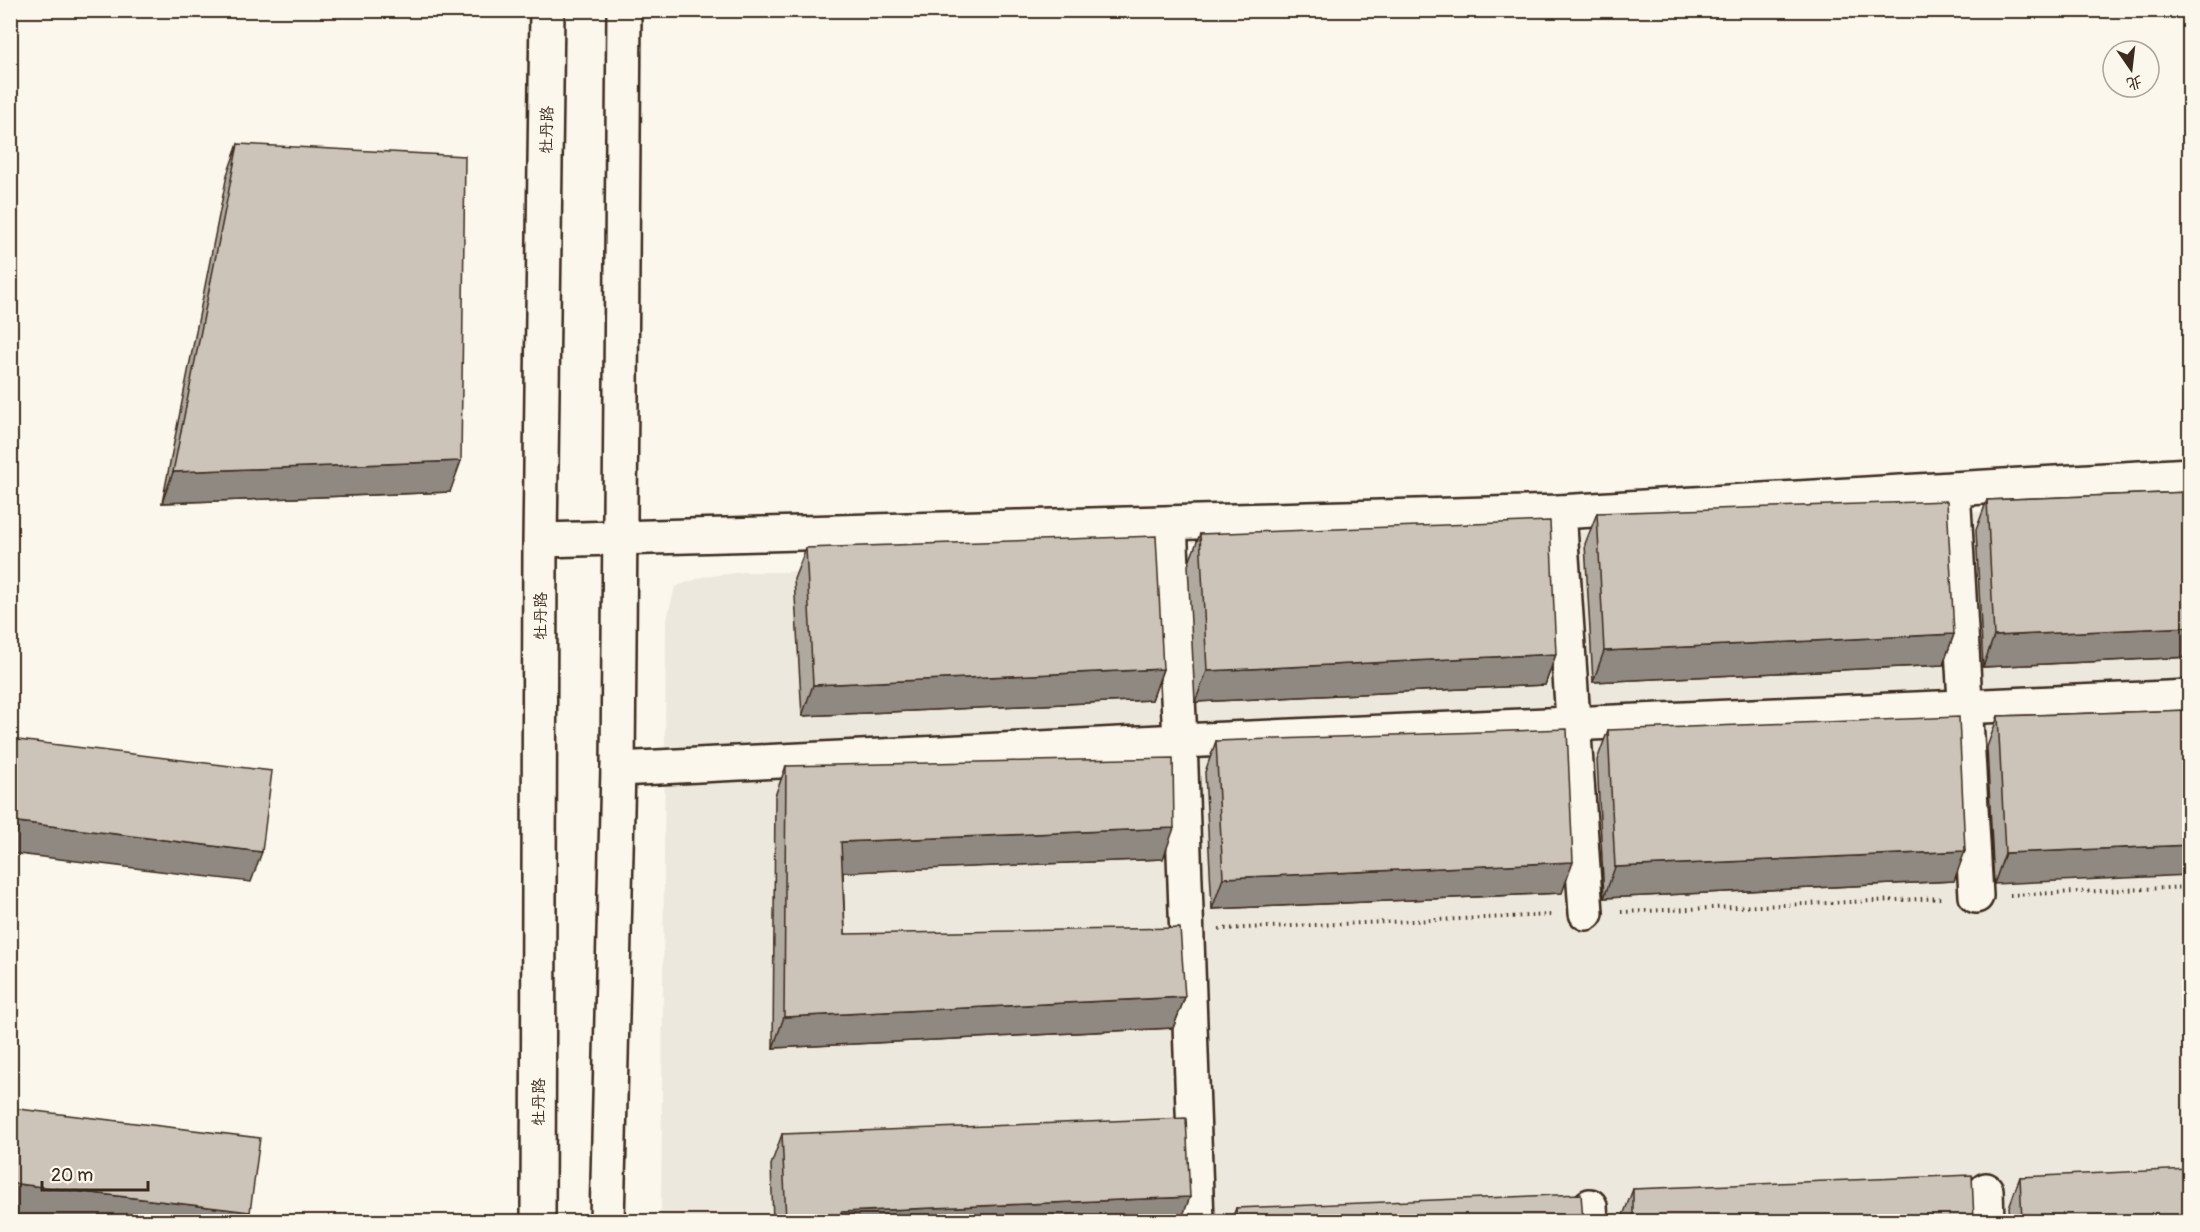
<svg xmlns="http://www.w3.org/2000/svg" width="2200" height="1232" viewBox="0 0 2200 1232" font-family="Pangolin,'LXGW WenKai TC',sans-serif">
<style>
.built{fill:#ede8dd}
.lines{fill:none;stroke-linecap:round;stroke-linejoin:round}
.minor-casing{stroke:#3b2a1e;stroke-width:38}
.major-casing{stroke:#3b2a1e;stroke-width:38}
.path{stroke:#3b2a1e;stroke-width:4;stroke-dasharray:1.5 4.5;stroke-linecap:butt}
.minor{stroke:#fbf7ec;stroke-width:33}
.major{stroke:#fbf7ec;stroke-width:33}
.wall{fill:#afa99f;stroke:#3b2a1e;stroke-width:1.5}
.shaded-wall{fill:#8f8982;stroke:#3b2a1e;stroke-width:1.5}
.building{fill:#ccc4b9;stroke:#3b2a1e;stroke-width:1.5}
.labels{text-anchor:middle;stroke-width:5;stroke-linejoin:round;paint-order:stroke}
.street-label{font-size:16px;fill:#3b2a1e;stroke:#fbf7ec}
</style>
<rect width="100%" height="100%" fill="#fbf7ec"/>
<filter id="ink" filterUnits="userSpaceOnUse"><feTurbulence type="fractalNoise" baseFrequency=".0167" numOctaves="2"/><feDisplacementMap in="SourceGraphic" scale="12" xChannelSelector="R" yChannelSelector="G"/><feConvolveMatrix kernelMatrix="1 2 1 2 8 2 1 2 1" color-interpolation-filters="sRGB"/></filter>
<g filter="url(#ink)">
<polygon class="built" points="2189,501 2189,1221 661,1222 666,623 675,587 702,577 743,572 780,572"/>
<g class="lines">
<g class="minor-casing">
<g id="minor">
<polyline points="1953,489 1976,896"/>
<polyline points="1559,512 1586,913"/>
<polyline points="1170,523 1180,741 1197,1222"/>
<polyline points="618,769 1180,741 2190,697"/>
<polyline points="1986,1190 1987,1222"/>
<polyline points="1590,1206 1591,1222"/>
</g>
</g>
<g class="major-casing">
<g id="major">
<polyline points="542,540 1559,512 2190,475"/>
<polyline points="538,1222 540,543 547,10"/>
<polyline points="607,1222 618,769 624,10"/>
</g>
</g>
<g class="path">
<polyline points="2010,895 2190,887"/>
<polyline points="1621,912 1943,898"/>
<polyline points="1219,929 1553,915"/>
</g>
<use href="#minor" class="minor"/>
<use href="#major" class="major"/>
</g>
<g class="wall">
<polygon points="238,144 450,492 162,503 227,175"/>
<polygon points="2190,492 2190,657 1983,667 1976,530 1987,500"/>
<polygon points="1597,513 1954,634 1943,665 1593,682 1585,544"/>
<polygon points="1200,534 1556,654 1545,685 1195,702 1188,565"/>
<polygon points="806,548 1163,669 1152,700 802,716 794,579"/>
<polygon points="2190,710 1994,884 1987,747 1998,716"/>
<polygon points="1608,730 1954,881 1604,898 1597,760"/>
<polygon points="1216,741 1562,893 1212,909 1205,772"/>
<polygon points="786,766 1163,859 843,872 845,934 1185,997 1173,1028 773,1048 775,796"/>
<polygon points="782,1134 1181,1221 773,1221 771,1165"/>
<polygon points="2020,1177 2190,1221 2010,1221 2009,1207"/>
<polygon points="1633,1189 1974,1221 1621,1221"/>
<polygon points="1236,1208 1583,1221 1231,1221"/>
</g>
<g class="shaded-wall">
<polygon points="461,461 450,492 162,503 173,472"/>
<polygon points="2190,627 2190,657 1983,667 1994,636"/>
<polygon points="1954,634 1943,665 1593,682 1604,651"/>
<polygon points="1556,654 1545,685 1195,702 1207,671"/>
<polygon points="1163,669 1152,700 802,716 813,685"/>
<polygon points="10,821 262,852 251,882 10,853"/>
<polygon points="1174,828 1163,859 830,873 841,842"/>
<polygon points="2190,845 2190,875 1994,884 2005,853"/>
<polygon points="1965,851 1954,881 1604,898 1615,867"/>
<polygon points="1573,862 1562,893 1212,909 1223,878"/>
<polygon points="1185,997 1173,1028 773,1048 784,1017"/>
<polygon points="10,1183 250,1212 247,1221 64,1221 10,1215"/>
<polygon points="1190,1197 1181,1221 837,1221 841,1212"/>
</g>
<g class="building">
<polygon points="238,144 465,156 461,461 173,472"/>
<polygon points="2190,492 2190,627 1994,636 1987,500"/>
<polygon points="1947,501 1954,634 1604,651 1597,513"/>
<polygon points="1550,521 1556,654 1207,671 1200,534"/>
<polygon points="1156,536 1163,669 813,685 806,548"/>
<polygon points="2190,710 2190,845 2005,853 1998,716"/>
<polygon points="1959,717 1965,851 1615,867 1608,730"/>
<polygon points="1567,729 1573,862 1223,878 1216,741"/>
<polygon points="10,739 272,771 262,852 10,821"/>
<polygon points="1173,758 1174,828 841,842 845,934 1180,928 1185,997 784,1017 786,766"/>
<polygon points="10,1108 260,1138 250,1212 10,1183"/>
<polygon points="1186,1118 1190,1197 841,1212 841,1221 786,1221 782,1134"/>
<polygon points="2190,1169 2190,1221 2022,1221 2020,1177"/>
<polygon points="1972,1175 1974,1221 1633,1221 1633,1189"/>
<polygon points="1581,1194 1583,1221 1237,1221 1236,1208"/>
</g>
</g>
<g class="labels">
<g class="street-label">
<text transform="translate(546 130) rotate(-89)" y="6">牡丹路</text>
<text transform="translate(540 616) rotate(-90)" y="6">牡丹路</text>
<text transform="translate(538 1102) rotate(-90)" y="6">牡丹路</text>
</g>
</g>
<rect width="2200" height="1232" fill="none" stroke="#fbf7ec" stroke-width="36"/>
<rect x="18" y="18" width="2164" height="1196" fill="none" stroke="#3b2a1e" stroke-width="2" filter="url(#ink)"/>
<g transform="translate(2131 69) rotate(166)"><circle r="28" fill="#fbf7ec" stroke="#aea59a" stroke-width="1.5"/>
<path d="M0-4.5L10 22L0 15L-10 22Z" fill="#3b2a1e"/>
<text y="-9" font-size="16" font-weight="bold" text-anchor="middle" fill="#3b2a1e">北</text>
</g>
<path d="M42 1181v9h106v-9" fill="none" stroke="#3b2a1e" stroke-width="3"/>
<text x="51" y="1181" font-size="18" fill="#3b2a1e" stroke="#fbf7ec" stroke-width="4.5" paint-order="stroke">20 m</text>
</svg>
